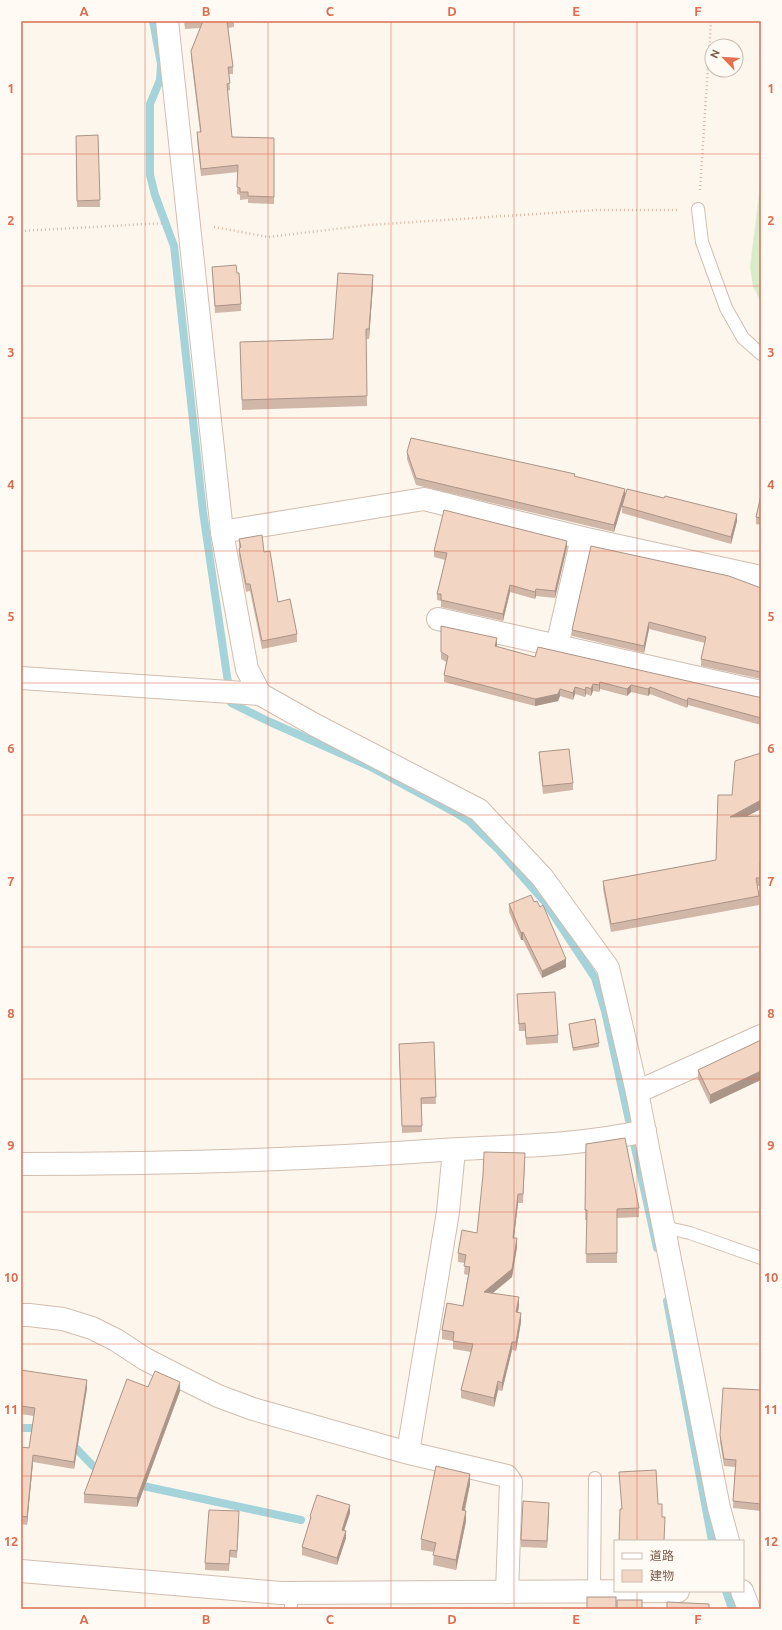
<svg xmlns="http://www.w3.org/2000/svg" width="782" height="1630" viewBox="0 0 782 1630" font-family="Ubuntu,'Noto Sans JP',sans-serif">
<style>
.green{fill:#d8ecc9}
.lines{fill:none;stroke-linecap:round;stroke-linejoin:round}
.stream{stroke:#a5d3da;stroke-width:8}
.service-casing{stroke:#d1beb0;stroke-width:14}
.minor-casing{stroke:#d1beb0;stroke-width:24}
.path{stroke:#d9b8a5;stroke-width:2.5;stroke-dasharray:1 3;stroke-linecap:butt}
.service{stroke:#fff;stroke-width:12}
.minor{stroke:#fff;stroke-width:22}
.wall{fill:#d1b7a8}
.shaded-wall{fill:#aa9588}
.building{fill:#f3d5c3;stroke:#aa9588}
.grid{fill:none;stroke:#dc6d51;stroke-width:1;stroke-opacity:0.55}
.neatline{fill:none;stroke:#dc6d51;stroke-width:1.5}
.grid-label{font-size:13px;text-anchor:middle;font-weight:bold;fill:#dc6d51}
</style>
<rect width="100%" height="100%" fill="#fdf6ec"/>
<polygon class="green" points="761,179 761,303 753,286 750,267"/>
<g class="lines">
<g class="stream">
<polyline points="153,21 161,64 160,80 150,104 150,175 155,195 174,246 203,512 231,703 270,722 369,766 456,813 470,822 499,850 545,902 595,978 605,1011 657,1248"/>
<polyline points="667,1301 712,1541"/>
<polyline points="21,1428 43,1428"/>
<polyline points="70,1442 92,1465 102,1473"/>
<polyline points="134,1484 301,1520"/>
<polyline points="726,1591 732,1609"/>
</g>
<g class="service-casing">
<g id="service">
<polyline points="698,209 702,242 726,308 743,338 761,354"/>
<polyline points="664,1227 690,1233 761,1258"/>
<polyline points="594,1592 595,1478"/>
<polyline points="291,1593 291,1609"/>
</g>
</g>
<g class="minor-casing">
<g id="minor">
<polyline points="167,21 222,532 247,669 260,694 315,725 479,810 542,877 608,968 637,1092 719,1508 728,1541"/>
<polyline points="222,532 424,499 582,538 761,577"/>
<polyline points="438,619 761,692"/>
<polyline points="557,646 582,538"/>
<polyline points="21,678 260,694"/>
<polyline points="637,1092 761,1036"/>
<path d="M21 1164C161 1164 302 1160 442 1150 510 1146 578 1146 645 1131"/>
<polyline points="21,1315 29,1315 63,1319 92,1328 116,1340 145,1359 180,1377 218,1396 253,1409 405,1452 507,1476 511,1482 507,1592"/>
<polyline points="408,1452 448,1212 454,1150"/>
<polyline points="21,1571 281,1593 678,1591"/>
<polyline points="742,1591 749,1609"/>
</g>
</g>
<g class="path">
<polyline points="700,190 711,21"/>
<polyline points="214,227 268,237 369,225 596,210 679,210"/>
<polyline points="21,231 165,223"/>
</g>
<use href="#service" class="service"/>
<use href="#minor" class="minor"/>
</g>
<g class="wall">
<polygon points="184,21 234,21 234,27 228,28 233,67 233,74 229,74 230,90 227,91 232,137 274,138 274,204 248,203 248,199 240,200 240,195 237,194 238,172 201,176 197,139 197,132 200,132 191,58 191,51 200,28 185,29"/>
<polygon points="98,135 100,207 77,207 76,136"/>
<polygon points="212,267 237,273 241,304 241,311 215,313"/>
<polygon points="373,285 369,339 366,339 367,406 242,410 240,342 333,339"/>
<polygon points="407,452 575,476 625,495 737,521 731,544 622,513 622,506 623,502 614,532 416,485 407,459"/>
<polygon points="761,495 761,525 756,524 756,517"/>
<polygon points="239,539 264,552 278,602 297,634 297,642 262,649 250,591 246,592 239,556"/>
<polygon points="567,547 555,598 536,596 535,599 510,592 503,621 441,607 441,601 437,600 437,594 445,560 434,557 434,551"/>
<polygon points="761,588 761,679 701,666 701,659 705,643 649,629 644,653 572,636 572,630"/>
<polygon points="441,626 497,645 497,647 535,657 758,697 761,697 761,725 688,705 687,708 650,694 648,696 631,692 627,696 600,689 599,692 593,691 591,696 586,694 585,697 575,694 573,700 560,696 558,701 535,706 444,682 444,675 446,662 441,659"/>
<polygon points="539,752 573,783 573,790 543,794 539,759"/>
<polygon points="718,795 761,809 746,816 761,816 761,872 760,872 760,886 757,886 759,896 759,905 611,932 603,889 603,881 716,860"/>
<polygon points="534,902 566,967 542,978 523,940 521,940 509,912 509,904"/>
<polygon points="517,994 558,1035 558,1043 526,1045 525,1031 519,1031"/>
<polygon points="569,1024 599,1043 599,1047 573,1051 569,1028"/>
<polygon points="761,1040 710,1104 698,1079 698,1070"/>
<polygon points="434,1042 436,1104 422,1104 422,1132 402,1133 399,1050"/>
<polygon points="586,1144 639,1208 639,1217 617,1218 617,1263 586,1263 587,1220 585,1220"/>
<polygon points="525,1162 523,1203 518,1203 514,1238 517,1247 512,1277 493,1293 519,1306 518,1313 521,1322 516,1351 512,1350 502,1391 498,1390 494,1407 461,1398 461,1390 471,1352 453,1349 453,1341 442,1339 442,1330 463,1306 468,1275 464,1274 465,1263 458,1262 458,1253 477,1233"/>
<polygon points="21,1370 87,1388 74,1469 33,1462 27,1525 21,1524 21,1447 29,1448 34,1416 21,1414"/>
<polygon points="148,1387 180,1391 137,1507 84,1503 84,1494"/>
<polygon points="761,1390 761,1511 733,1508 735,1467 724,1466 720,1442 720,1435"/>
<polygon points="470,1484 465,1511 466,1521 456,1570 433,1565 434,1552 421,1550 421,1539"/>
<polygon points="549,1510 547,1548 521,1547 521,1540"/>
<polygon points="350,1513 344,1530 346,1538 337,1565 302,1555 302,1547 310,1522 310,1516"/>
<polygon points="239,1519 237,1558 230,1557 229,1571 205,1570 205,1563"/>
</g>
<g class="shaded-wall">
<polygon points="373,275 373,285 369,339 369,329"/>
<polygon points="625,489 625,496 614,532 614,525"/>
<polygon points="737,514 737,521 731,544 731,537"/>
<polygon points="567,541 567,547 555,598 555,591"/>
<polygon points="510,585 510,592 503,621 503,614"/>
<polygon points="536,589 536,596 535,599 535,592"/>
<polygon points="649,622 649,629 644,653 644,646"/>
<polygon points="497,638 497,645 495,653 495,646"/>
<polygon points="600,682 600,689 599,692 599,685"/>
<polygon points="593,684 593,691 591,696 591,689"/>
<polygon points="631,685 631,692 627,696 627,689"/>
<polygon points="575,687 575,694 573,700 573,693"/>
<polygon points="586,687 586,694 585,697 585,690"/>
<polygon points="650,687 650,694 648,696 648,689"/>
<polygon points="560,689 560,696 558,701 535,706 535,699"/>
<polygon points="688,698 688,705 687,708 687,701"/>
<polygon points="761,800 761,809 730,825 730,817"/>
<polygon points="523,932 523,940 521,940 521,933"/>
<polygon points="566,959 566,967 542,978 542,971"/>
<polygon points="761,1071 761,1080 710,1104 710,1095"/>
<polygon points="518,1194 518,1203 513,1246 513,1238"/>
<polygon points="517,1238 517,1247 512,1277 484,1300 484,1292"/>
<polygon points="519,1297 519,1306 516,1321 516,1312"/>
<polygon points="521,1313 521,1322 516,1351 516,1342"/>
<polygon points="512,1342 512,1350 502,1391 502,1383"/>
<polygon points="87,1380 87,1388 74,1469 74,1462"/>
<polygon points="498,1381 498,1390 494,1407 494,1398"/>
<polygon points="180,1382 180,1391 137,1507 137,1498"/>
<polygon points="33,1455 33,1462 27,1525 27,1517"/>
<polygon points="470,1474 470,1484 462,1521 462,1510"/>
<polygon points="549,1503 549,1510 547,1548 547,1541"/>
<polygon points="350,1505 350,1513 342,1537 342,1530"/>
<polygon points="466,1511 466,1521 456,1570 456,1560"/>
<polygon points="346,1531 346,1538 337,1565 337,1558"/>
</g>
<g class="building">
<polygon points="185,21 227,21 233,67 228,67 230,83 227,84 232,137 274,138 274,197 248,196 248,192 240,192 240,188 237,187 238,165 201,169 197,132 201,132 191,51 203,21 185,22"/>
<polygon points="98,135 100,200 77,201 76,136"/>
<polygon points="236,265 237,273 239,273 241,304 215,306 212,267"/>
<polygon points="338,273 373,275 369,329 366,329 367,396 242,400 240,342 333,339"/>
<polygon points="411,438 575,474 574,476 625,489 614,525 416,478 407,452"/>
<polygon points="627,489 664,498 665,496 737,514 731,537 622,506"/>
<polygon points="761,495 761,518 756,517"/>
<polygon points="444,510 567,541 555,591 536,589 535,592 510,585 503,614 441,600 441,594 437,594 447,553 434,551"/>
<polygon points="262,535 264,552 270,551 278,602 290,599 297,634 262,641 250,584 246,584 239,549 241,547 239,539"/>
<polygon points="591,546 729,576 761,588 761,672 701,659 706,637 649,622 644,646 572,630"/>
<polygon points="441,626 497,638 495,646 535,657 538,647 758,697 761,697 761,718 688,698 687,701 650,687 648,689 631,685 627,689 600,682 599,685 593,684 591,689 586,687 585,690 575,687 573,693 560,689 558,694 535,699 444,675 448,656 441,652"/>
<polygon points="569,749 573,783 543,786 539,752"/>
<polygon points="761,753 761,800 730,817 761,816 761,863 760,863 760,878 756,878 759,896 611,924 603,881 716,860 718,795 732,795 735,761"/>
<polygon points="531,895 534,902 537,901 540,907 543,905 566,959 542,971 523,932 521,933 509,904"/>
<polygon points="555,992 558,1035 526,1038 525,1023 519,1024 517,994"/>
<polygon points="595,1019 599,1043 573,1048 569,1024"/>
<polygon points="761,1040 761,1071 710,1095 698,1070"/>
<polygon points="434,1042 436,1097 421,1098 422,1126 402,1126 399,1044"/>
<polygon points="625,1138 639,1208 617,1209 617,1253 586,1254 587,1210 585,1210 586,1144"/>
<polygon points="484,1152 525,1153 523,1194 518,1194 513,1238 517,1238 512,1269 484,1292 519,1297 516,1312 521,1313 516,1342 512,1342 502,1383 498,1381 494,1398 461,1390 473,1344 453,1341 454,1332 442,1330 447,1303 463,1306 470,1267 464,1266 466,1255 458,1253 462,1230 477,1233 483,1175"/>
<polygon points="21,1370 87,1380 74,1462 33,1455 27,1517 21,1516 21,1447 29,1448 35,1408 21,1406"/>
<polygon points="155,1371 180,1382 137,1498 84,1494 127,1379 148,1387"/>
<polygon points="723,1388 761,1390 761,1504 733,1501 736,1460 724,1459 720,1435"/>
<polygon points="436,1466 470,1474 462,1510 466,1511 456,1560 433,1555 436,1543 421,1539"/>
<polygon points="656,1470 658,1504 662,1504 662,1517 665,1517 664,1541 619,1541 620,1509 622,1509 619,1472"/>
<polygon points="317,1495 350,1505 342,1530 346,1531 337,1558 302,1547 311,1517 310,1516"/>
<polygon points="523,1501 549,1503 547,1541 521,1540"/>
<polygon points="209,1510 239,1511 237,1551 230,1550 229,1564 205,1563"/>
<rect x="587" y="1597" width="29" height="12"/>
<rect x="617" y="1600" width="25" height="9"/>
<polygon points="667,1602 709,1604 709,1609 667,1609"/>
</g>
<path class="grid" d="M145 21V1609M268 21V1609M391 21V1609M514 21V1609M637 21V1541M21 154H761M21 286H761M21 418H761M21 551H761M21 683H761M21 815H761M21 947H761M21 1079H761M21 1212H761M21 1344H761M21 1476H761M637 1591V1609"/>
<rect width="782" height="1630" fill="none" stroke="#fffaf3" stroke-width="44"/>
<rect x="614" y="1540" width="130" height="52" fill="#fffaf3" stroke="#cabbb1"/>
<rect x="622" y="1553" width="20" height="6" fill="#ffffff" stroke="#cabbb1"/>
<text x="650" y="1560" font-size="12" fill="#7a5c4d">道路</text>
<rect x="622" y="1570" width="20" height="12" fill="#f3d5c3" stroke="#cabbb1"/>
<text x="650" y="1580" font-size="12" fill="#7a5c4d">建物</text>
<g transform="translate(724 58) rotate(295)"><circle r="19" fill="#fffaf3" stroke="#cabbb1"/>
<path d="M0-3L7 15L0 10L-7 15Z" fill="#e76f51"/>
<text y="-6" font-size="11" font-weight="bold" text-anchor="middle" fill="#7a5c4d">N</text>
</g>
<rect x="22" y="22" width="738" height="1586" class="neatline"/>
<g class="grid-label">
<text x="84" y="16">A</text>
<text x="206" y="16">B</text>
<text x="330" y="16">C</text>
<text x="452" y="16">D</text>
<text x="576" y="16">E</text>
<text x="698" y="16">F</text>
<text x="11" y="93">1</text>
<text x="771" y="93">1</text>
<text x="11" y="225">2</text>
<text x="771" y="225">2</text>
<text x="11" y="357">3</text>
<text x="771" y="357">3</text>
<text x="11" y="489">4</text>
<text x="771" y="489">4</text>
<text x="11" y="621">5</text>
<text x="771" y="621">5</text>
<text x="11" y="753">6</text>
<text x="771" y="753">6</text>
<text x="11" y="886">7</text>
<text x="771" y="886">7</text>
<text x="11" y="1018">8</text>
<text x="771" y="1018">8</text>
<text x="11" y="1150">9</text>
<text x="771" y="1150">9</text>
<text x="11" y="1282">10</text>
<text x="771" y="1282">10</text>
<text x="11" y="1414">11</text>
<text x="771" y="1414">11</text>
<text x="11" y="1546">12</text>
<text x="771" y="1546">12</text>
<text x="84" y="1624">A</text>
<text x="206" y="1624">B</text>
<text x="330" y="1624">C</text>
<text x="452" y="1624">D</text>
<text x="576" y="1624">E</text>
<text x="698" y="1624">F</text>
</g>
</svg>
